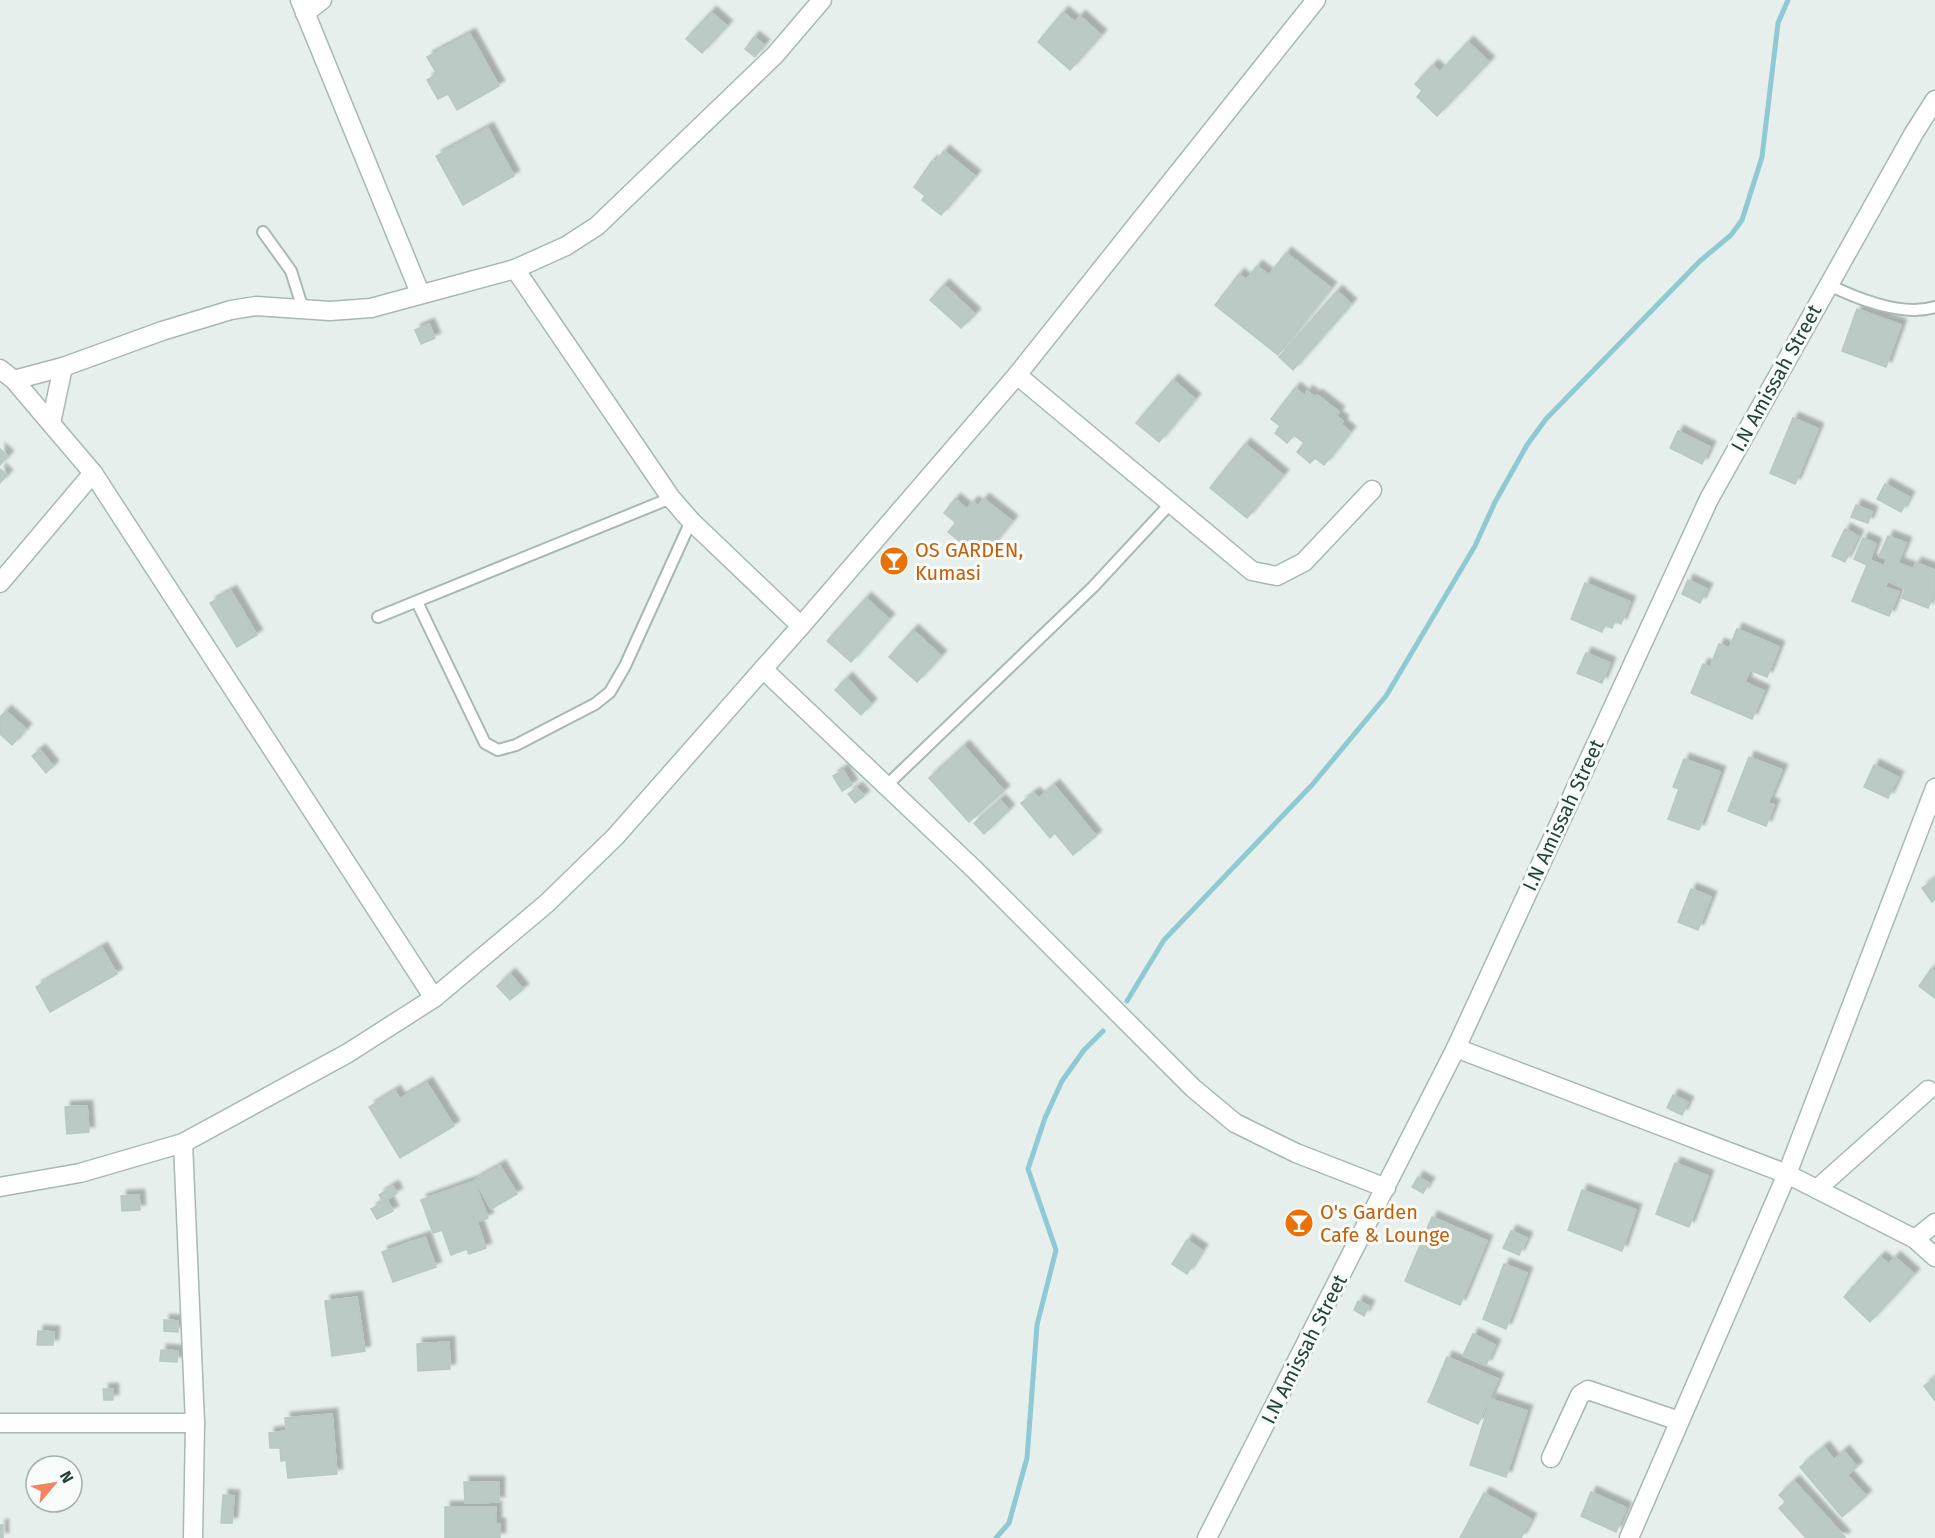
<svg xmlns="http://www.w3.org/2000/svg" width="1935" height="1538" viewBox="0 0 1935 1538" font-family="'Fira Sans',sans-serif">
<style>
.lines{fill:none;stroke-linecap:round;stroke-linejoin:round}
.stream{stroke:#8ec9d4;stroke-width:5}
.building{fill:#bbcac4;stroke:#b8c9c2;stroke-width:1.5;filter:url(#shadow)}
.lane-casing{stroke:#a8b8b2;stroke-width:14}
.street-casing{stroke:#a8b8b2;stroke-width:21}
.lane{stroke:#fff;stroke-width:10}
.street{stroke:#fff;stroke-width:18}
.labels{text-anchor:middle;stroke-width:6;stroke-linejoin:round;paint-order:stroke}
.street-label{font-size:20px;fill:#24423a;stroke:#f7fbf9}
.food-label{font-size:20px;fill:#c56008;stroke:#f7fbf9;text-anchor:start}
</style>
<defs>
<filter id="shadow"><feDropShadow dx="5.5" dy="-5.5" stdDeviation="1.5" flood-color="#0004"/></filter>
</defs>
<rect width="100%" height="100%" fill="#e6efeb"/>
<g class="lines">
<g class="stream">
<polyline points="1127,1001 1164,940 1312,785 1386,696 1475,546 1495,502 1527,445 1546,419 1700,261 1731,235 1742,220 1762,157 1778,23 1788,0"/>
<polyline points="996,1538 1009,1523 1027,1458 1037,1325 1056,1250 1028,1169 1045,1118 1062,1081 1084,1050 1103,1031"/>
</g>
</g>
<g class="building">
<polygon points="711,12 727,26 702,53 686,39"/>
<polygon points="1063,12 1075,22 1080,16 1101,35 1070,70 1038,42"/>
<polygon points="470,34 499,86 457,110 448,94 438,99 427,80 437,74 427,57"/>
<polygon points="754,37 764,45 755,57 745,49"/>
<polygon points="1468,42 1489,62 1437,116 1417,97 1422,91 1415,84 1433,65 1440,72"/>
<polygon points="488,128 514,176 463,205 436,156"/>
<polygon points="944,151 975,176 941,215 922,200 925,196 914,187 932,161 935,163"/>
<polygon points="1286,253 1331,288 1278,355 1215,305 1239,274 1246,280 1257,266 1269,275"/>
<polygon points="944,285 975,314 961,328 930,300"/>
<polygon points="1337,291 1351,304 1293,370 1279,357"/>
<polygon points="1857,309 1901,325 1886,367 1842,351"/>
<polygon points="429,324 435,338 421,344 415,330"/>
<polygon points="1173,380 1195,399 1159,442 1136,423"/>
<polygon points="1295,388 1305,396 1307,391 1315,397 1317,395 1339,412 1336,416 1343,421 1341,424 1350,432 1324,465 1315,458 1310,463 1297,452 1304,443 1294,435 1287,443 1275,433 1280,426 1271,419"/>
<polygon points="1793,418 1818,429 1795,484 1770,473"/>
<polygon points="1678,431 1710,447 1702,464 1670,448"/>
<polygon points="1245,444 1283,475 1247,518 1210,488"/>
<polygon points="0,449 8,456 0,465"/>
<polygon points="0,469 7,475 0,483"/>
<polygon points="1885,484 1909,497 1901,512 1877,499"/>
<polygon points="955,499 967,509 973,502 978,506 984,499 1012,521 981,559 948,532 956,523 944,513"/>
<polygon points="1856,505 1872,512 1868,523 1851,517"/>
<polygon points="1845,529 1858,536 1845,562 1832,556"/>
<polygon points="1888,536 1906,543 1898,563 1913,569 1916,563 1935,570 1935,600 1932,598 1928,608 1902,598 1905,589 1888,581 1885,587 1899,592 1889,616 1852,601 1867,565 1854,559 1863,538 1876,544 1870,560 1884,566 1887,559 1879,556"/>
<polygon points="1688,580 1707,589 1700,603 1682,594"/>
<polygon points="1585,583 1630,602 1621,624 1615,621 1612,628 1605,625 1602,632 1571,619"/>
<polygon points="231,591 257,635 237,647 210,603"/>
<polygon points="866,598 889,619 851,662 827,641"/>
<polygon points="1737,629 1779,647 1767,677 1750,670 1745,682 1764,691 1752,719 1691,693 1703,664 1710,667 1719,644 1729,648"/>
<polygon points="913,630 941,656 917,682 889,657"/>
<polygon points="1586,653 1610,663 1602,683 1577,673"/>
<polygon points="847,678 871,704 861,715 835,690"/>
<polygon points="6,711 26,729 12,745 0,734 0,717"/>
<polygon points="964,746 1004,791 969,822 929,778"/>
<polygon points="40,750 53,766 46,773 32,756"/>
<polygon points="1749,757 1782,770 1768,803 1774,805 1766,826 1728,811"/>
<polygon points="1684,759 1720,772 1699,830 1668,819 1679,789 1673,787"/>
<polygon points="1874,765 1898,777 1888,798 1864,787"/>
<polygon points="843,770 852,785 842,791 833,776"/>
<polygon points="1054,785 1096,836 1073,855 1055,833 1050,838 1021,803 1034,793 1039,798"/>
<polygon points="857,788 864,796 855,803 848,794"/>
<polygon points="1000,800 1009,810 984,834 974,823"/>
<polygon points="1935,879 1935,899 1932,902 1922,888"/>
<polygon points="1691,889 1711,897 1698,930 1678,922"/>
<polygon points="102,948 117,974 50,1012 36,987"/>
<polygon points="1931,969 1935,972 1935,998 1919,986"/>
<polygon points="510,974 523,989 510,1000 497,986"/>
<polygon points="427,1083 454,1126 400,1158 369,1107 395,1091 400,1099"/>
<polygon points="1673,1095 1688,1102 1682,1115 1667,1108"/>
<polygon points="87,1106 89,1132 67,1134 65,1107"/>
<polygon points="1675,1163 1708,1176 1689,1227 1656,1214"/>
<polygon points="500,1166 517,1194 491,1209 475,1180"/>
<polygon points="1418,1177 1429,1183 1423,1193 1412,1187"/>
<polygon points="474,1181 488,1218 477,1222 486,1248 469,1254 467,1249 451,1255 442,1230 433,1233 421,1200"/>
<polygon points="393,1186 397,1193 383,1202 379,1195"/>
<polygon points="1582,1190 1636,1210 1622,1251 1568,1230"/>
<polygon points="139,1195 140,1210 122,1211 121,1196"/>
<polygon points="387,1200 393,1211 377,1219 371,1209"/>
<polygon points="1432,1217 1487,1241 1460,1305 1405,1281"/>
<polygon points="1511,1231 1527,1238 1519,1255 1503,1248"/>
<polygon points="425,1237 436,1267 393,1282 382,1252"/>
<polygon points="1187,1240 1202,1250 1187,1274 1172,1264"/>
<polygon points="1880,1257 1889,1264 1895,1257 1914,1274 1870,1322 1844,1297"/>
<polygon points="1504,1264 1527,1273 1506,1329 1483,1319"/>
<polygon points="357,1297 365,1351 332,1356 325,1301"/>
<polygon points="1358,1301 1369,1306 1364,1316 1354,1310"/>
<polygon points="164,1320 178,1321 178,1332 164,1331"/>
<polygon points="38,1331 54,1332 53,1345 37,1345"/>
<polygon points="1473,1334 1495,1345 1486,1365 1463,1355"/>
<polygon points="449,1342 450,1369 418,1371 417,1344"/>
<polygon points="161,1350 178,1351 177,1362 160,1361"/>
<polygon points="1447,1357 1498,1379 1478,1424 1428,1402"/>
<polygon points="1935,1378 1935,1401 1924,1386"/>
<polygon points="103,1389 113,1389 113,1400 104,1400"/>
<polygon points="1491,1399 1527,1411 1506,1477 1470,1465"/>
<polygon points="332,1414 337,1474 288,1478 286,1460 281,1461 280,1448 270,1448 269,1433 286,1431 285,1418"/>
<polygon points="1824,1447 1834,1460 1844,1451 1857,1467 1847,1475 1866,1496 1842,1517 1800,1467"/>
<polygon points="1794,1481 1845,1537 1843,1538 1806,1538 1779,1508 1786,1502 1779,1495"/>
<polygon points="464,1482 499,1482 499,1502 465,1503"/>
<polygon points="1591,1492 1626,1508 1616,1532 1581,1516"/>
<polygon points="1484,1493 1531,1519 1521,1538 1460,1538"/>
<polygon points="223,1495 234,1496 232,1523 221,1523"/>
<polygon points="445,1507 496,1507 496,1524 500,1524 500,1538 445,1538"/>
<rect x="0" y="1525" width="3" height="13"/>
</g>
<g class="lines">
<g class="lane-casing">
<g id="lane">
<polyline points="263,232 291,271 303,309"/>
<path d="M1829 285C1858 299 1903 317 1935 307"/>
<polyline points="417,602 485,743 498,750 516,745 595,704 610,692 625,666 691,521"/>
<polyline points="378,617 671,498"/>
<polyline points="886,786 1093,587 1171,503"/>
</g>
</g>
<g class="street-casing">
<g id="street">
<polyline points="300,0 420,293"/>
<polyline points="305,13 322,0"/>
<polyline points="515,269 671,498 691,521 801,626"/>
<polyline points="0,369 14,380 93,473 434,998"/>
<polyline points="1017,375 1252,571 1277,576 1304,562 1372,490"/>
<polyline points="14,380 63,367 162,331 231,310 256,306 330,311 371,308 515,269 566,246 597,226 775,55 822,0"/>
<polyline points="51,423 63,367"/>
<polyline points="0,583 93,473"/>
<polyline points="763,669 974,869 1193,1088 1235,1123 1296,1153 1386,1188"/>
<polyline points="1456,1048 1787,1174 1915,1239 1935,1257"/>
<polyline points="183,1143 195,1423 193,1538"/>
<polyline points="0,1187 80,1173 183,1143 348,1053 434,998 546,904 615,837 801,626 1017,375 1316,0"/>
<polyline points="1817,1189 1928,1090"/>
<polyline points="1915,1239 1935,1223"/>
<polyline points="0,1423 195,1423"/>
<polyline points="1551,1458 1580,1395 1588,1390 1679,1421"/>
<polyline points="1207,1538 1456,1048 1709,499 1914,133 1935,100"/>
<polyline points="1629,1538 1787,1174 1935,788"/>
</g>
</g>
<use href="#lane" class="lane"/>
<use href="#street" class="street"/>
</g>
<defs>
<g id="bar-disc" transform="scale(1.5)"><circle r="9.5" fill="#e8710a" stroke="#f7fbf9"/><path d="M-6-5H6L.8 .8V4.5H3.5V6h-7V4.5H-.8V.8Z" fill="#fff"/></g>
</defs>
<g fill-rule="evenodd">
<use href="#bar-disc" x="894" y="561"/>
<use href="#bar-disc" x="1299" y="1223"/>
</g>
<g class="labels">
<g class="street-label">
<text transform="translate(1776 378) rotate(-61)" y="7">I.N Amissah Street</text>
<text transform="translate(1563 815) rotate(-65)" y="7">I.N Amissah Street</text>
<text transform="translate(1304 1349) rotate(-63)" y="7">I.N Amissah Street</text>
</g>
<g class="food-label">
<text x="915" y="557">OS GARDEN,<tspan x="915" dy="23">Kumasi</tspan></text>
<text x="1320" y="1219">O's Garden<tspan x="1320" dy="23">Cafe &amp; Lounge</tspan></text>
</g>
</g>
<g transform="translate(54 1484) rotate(61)"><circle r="28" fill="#f7fbf9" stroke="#a3b1ad" stroke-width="1.5"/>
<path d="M0-4.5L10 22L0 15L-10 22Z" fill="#f4845f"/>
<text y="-9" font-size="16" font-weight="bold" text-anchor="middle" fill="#24423a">N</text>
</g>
</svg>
